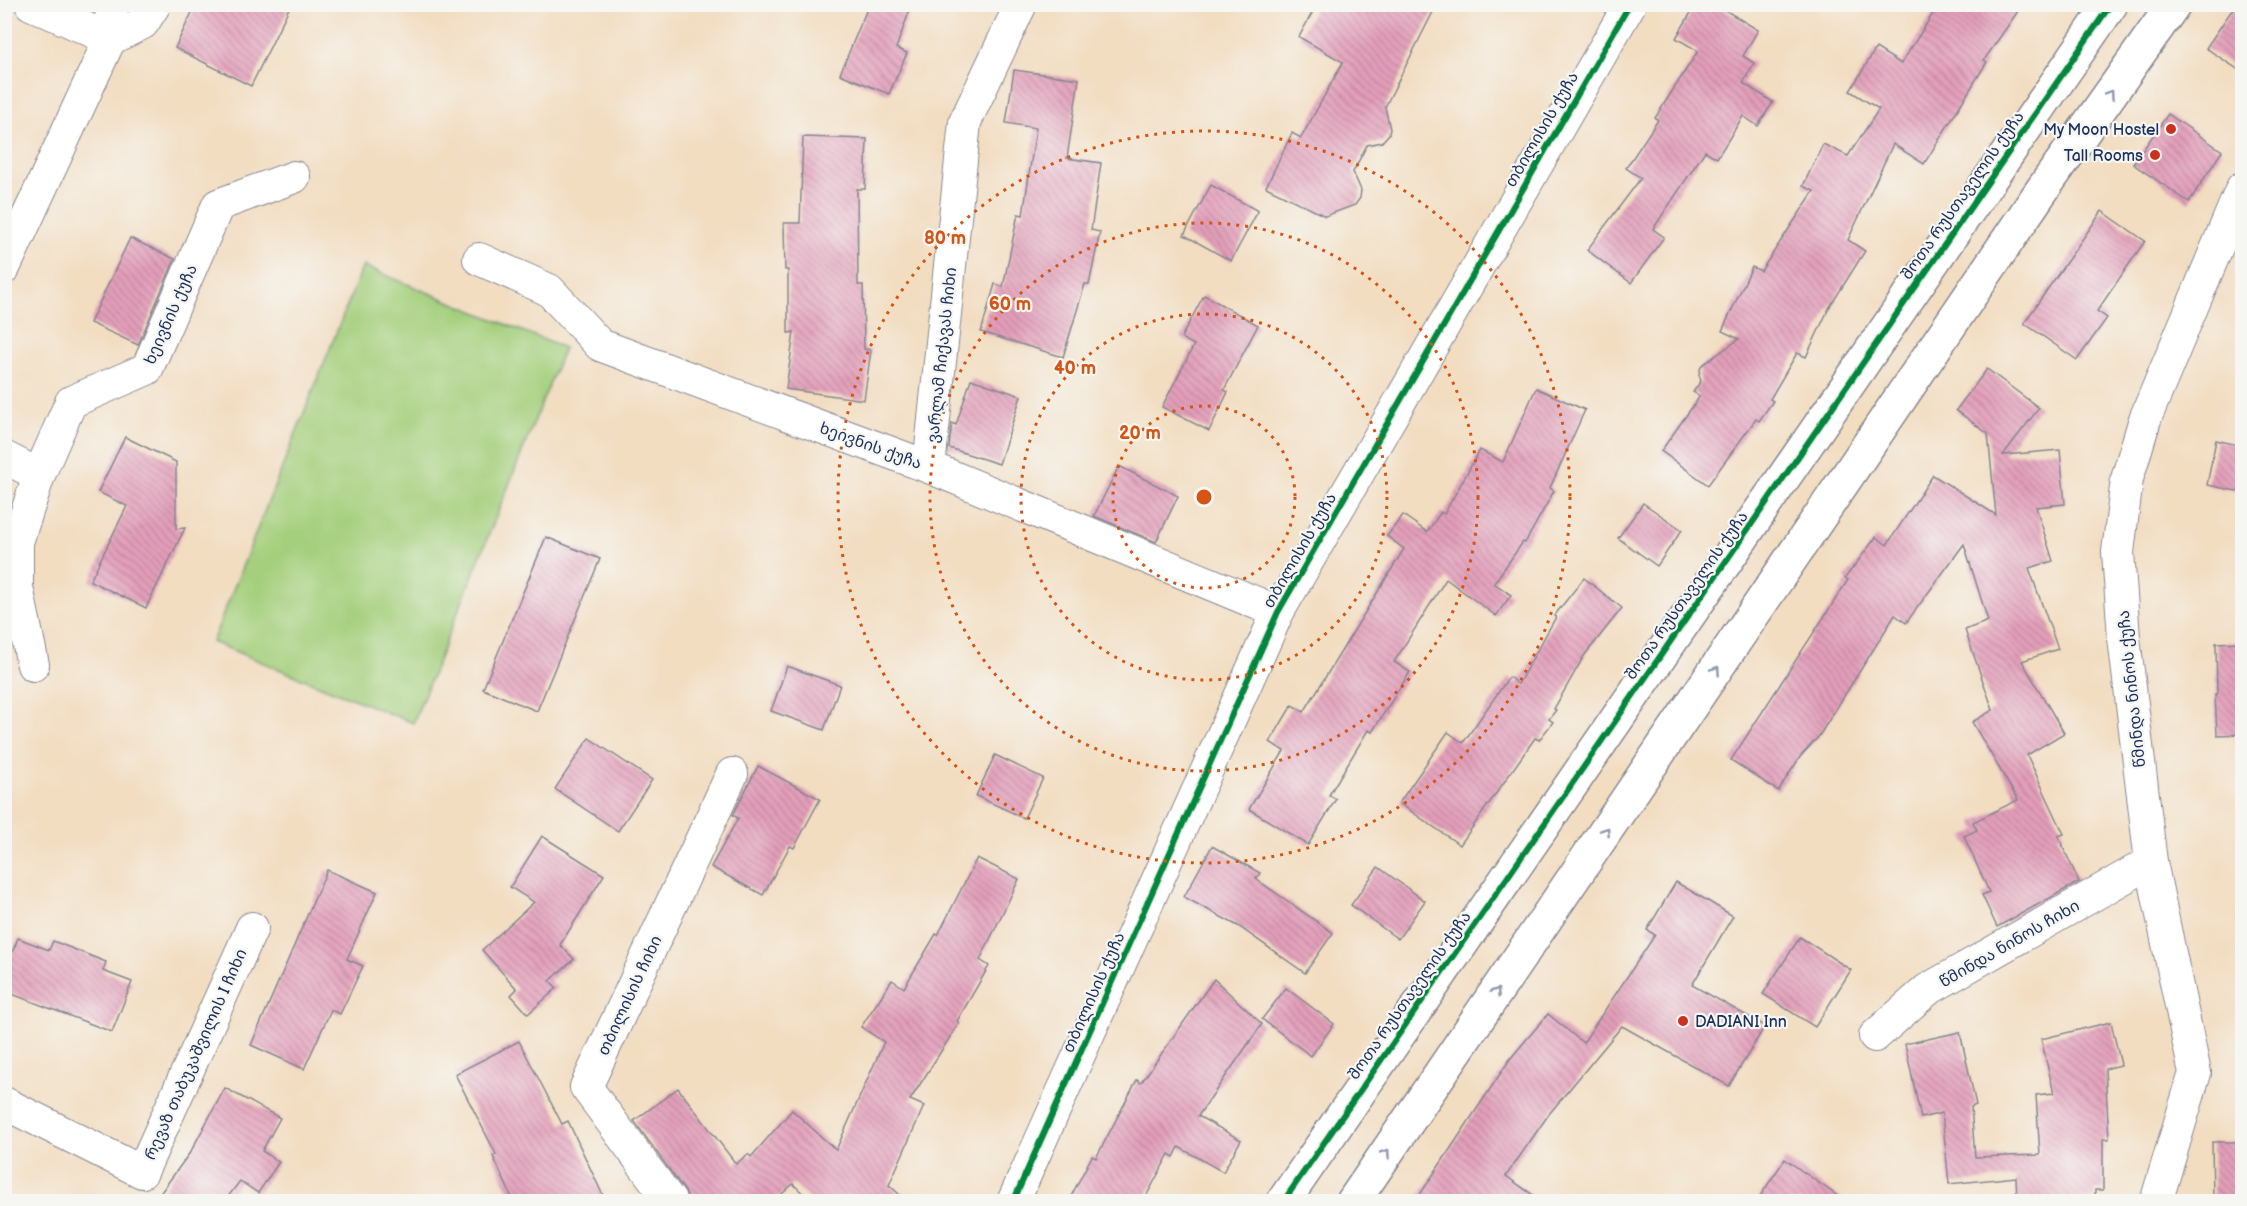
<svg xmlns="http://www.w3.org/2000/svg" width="2247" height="1206" viewBox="0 0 2247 1206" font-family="'Balsamiq Sans','Noto Sans Georgian',sans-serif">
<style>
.grass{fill:#a4cf7b;stroke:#607f6c;stroke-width:1.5}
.building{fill:url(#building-back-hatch)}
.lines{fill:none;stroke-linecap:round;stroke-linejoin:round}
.street-casing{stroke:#868690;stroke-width:34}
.secondary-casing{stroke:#868690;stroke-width:36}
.street{stroke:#fff;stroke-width:32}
.secondary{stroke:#fff;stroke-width:33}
.cycleway-casing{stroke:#f6f6f2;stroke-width:10}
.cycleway{stroke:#00873e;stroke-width:6}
.oneway{stroke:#8d97ae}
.ring{fill:none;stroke:#d45514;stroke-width:3;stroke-dasharray:3 6}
.poi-dot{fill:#c8321e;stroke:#f6f6f2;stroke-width:2}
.labels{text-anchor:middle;stroke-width:4.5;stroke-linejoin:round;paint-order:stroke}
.street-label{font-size:16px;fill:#1b2f5e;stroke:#f6f6f2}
.poi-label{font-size:16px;fill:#1b2f5e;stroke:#f6f6f2;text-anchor:end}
.centre{fill:#d45514;stroke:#f6f6f2;stroke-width:3}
.ring-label{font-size:18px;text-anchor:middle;font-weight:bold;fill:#d45514;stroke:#f6f6f2;stroke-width:4.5;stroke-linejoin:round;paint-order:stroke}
</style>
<defs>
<pattern id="building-back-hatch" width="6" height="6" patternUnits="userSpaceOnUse" patternTransform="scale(1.5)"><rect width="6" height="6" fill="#e49fba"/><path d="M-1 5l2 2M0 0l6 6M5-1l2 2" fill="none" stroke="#b8829a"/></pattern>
</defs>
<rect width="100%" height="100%" fill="#f6f6f2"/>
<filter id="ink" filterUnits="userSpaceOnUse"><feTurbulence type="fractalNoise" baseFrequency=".0167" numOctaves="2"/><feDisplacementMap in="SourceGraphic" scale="12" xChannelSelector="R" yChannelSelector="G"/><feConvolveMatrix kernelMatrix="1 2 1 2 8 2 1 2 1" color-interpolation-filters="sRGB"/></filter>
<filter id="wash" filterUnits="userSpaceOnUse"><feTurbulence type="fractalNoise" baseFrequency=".008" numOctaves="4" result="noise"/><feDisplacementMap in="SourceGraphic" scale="24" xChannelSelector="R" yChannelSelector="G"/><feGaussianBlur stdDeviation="1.35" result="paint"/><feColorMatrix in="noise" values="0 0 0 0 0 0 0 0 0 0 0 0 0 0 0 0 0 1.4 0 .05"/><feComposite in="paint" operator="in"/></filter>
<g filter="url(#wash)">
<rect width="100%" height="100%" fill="#f2ddc1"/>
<polygon class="grass" points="363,266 564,348 413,723 212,642"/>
<g id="blocks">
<g class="building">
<polygon points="196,4 291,4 251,86 175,48"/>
<polygon points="869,4 912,4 896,48 907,53 889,94 840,74"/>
<polygon points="1317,4 1437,4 1385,107 1390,129 1389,134 1382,142 1367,145 1353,172 1361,190 1360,198 1355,205 1325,216 1266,187 1292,133 1301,138 1343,62 1299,37"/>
<polygon points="1696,4 1715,4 1758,30 1743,56 1754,63 1743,83 1773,102 1758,126 1743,116 1717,158 1705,151 1653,229 1664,237 1631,283 1587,250 1641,178 1626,168 1658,120 1655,118 1698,51 1676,38"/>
<polygon points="1939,4 2023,4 1984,60 1987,62 1924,164 1893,144 1848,240 1865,251 1829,308 1806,357 1797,353 1770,399 1773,401 1759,421 1756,419 1708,485 1661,451 1700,396 1693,392 1701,381 1699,374 1701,366 1739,339 1722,331 1752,267 1761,271 1814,191 1803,186 1823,144 1848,156 1879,109 1850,91 1876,48 1901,64"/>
<polygon points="2236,4 2242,4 2242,72 2206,48"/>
<polygon points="1014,70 1079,79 1067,158 1101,163 1091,230 1100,232 1089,285 1085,284 1063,357 981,332 995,284 1003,287 1018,214 1023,215 1036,128 1006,123"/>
<polygon points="2168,114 2222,151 2189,202 2133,164"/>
<polygon points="803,137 867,139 865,189 857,189 858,285 863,285 864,349 871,350 864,400 786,389 794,332 788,333 788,270 785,270 784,223 800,223"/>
<polygon points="1211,185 1258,211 1231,261 1184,235"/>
<polygon points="2102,211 2145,241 2097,311 2107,318 2077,360 2024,323"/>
<polygon points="130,238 175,259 138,345 90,323"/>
<polygon points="1204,295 1258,325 1224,390 1228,392 1209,431 1162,407 1194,345 1181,338"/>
<polygon points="1987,369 2039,408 2003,455 2060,450 2065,504 2036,507 2053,561 2029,568 2058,649 2022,661 2064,733 2027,755 2064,834 2058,836 2079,882 1997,927 1982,895 1989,892 1964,836 1977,830 1973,822 2018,800 1972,722 1993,710 1965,630 1988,621 1964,544 1906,623 1895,615 1819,736 1800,757 1778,791 1731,760 1848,580 1845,578 1876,537 1887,545 1933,475 1996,515 1988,434 1956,410"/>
<polygon points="971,379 1021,396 999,464 949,448 952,423 956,425"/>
<polygon points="1536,388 1585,410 1550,488 1554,491 1525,543 1523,542 1494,583 1511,595 1496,616 1446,579 1394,662 1410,672 1372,732 1368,730 1329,795 1336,799 1308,845 1249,809 1284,751 1270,742 1292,705 1304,712 1404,549 1387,536 1403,515 1427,532 1441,512 1444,514 1480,450 1503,462"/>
<polygon points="125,437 176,462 176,529 185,528 146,608 90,581 127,506 98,492"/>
<polygon points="2216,440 2242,446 2242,492 2207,485"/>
<polygon points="1119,466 1178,496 1156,542 1094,516"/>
<polygon points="1643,503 1682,530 1657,566 1618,538"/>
<polygon points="546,537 600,559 537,711 483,689"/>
<polygon points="1584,578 1622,608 1584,656 1554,709 1556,710 1549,719 1553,722 1539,740 1535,738 1460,845 1399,803 1448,732 1463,743 1509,677 1518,684 1556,617 1554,616"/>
<polygon points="2242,642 2242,734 2217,735 2215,694 2217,694 2216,643"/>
<polygon points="787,666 840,685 824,730 771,711"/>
<polygon points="589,738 652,780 618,831 555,789"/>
<polygon points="995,755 1043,778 1024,818 976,796"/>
<polygon points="758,766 820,799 794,848 790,846 763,895 711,867 738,818 733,815"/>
<polygon points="542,836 604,875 560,945 574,959 550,981 557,988 528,1014 511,995 517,989 482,950 534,902 510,887"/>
<polygon points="1212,846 1260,873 1256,879 1333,933 1305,973 1238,926 1184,897"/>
<polygon points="977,858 1019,879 980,960 989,966 957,1021 959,1023 910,1100 924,1106 889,1185 908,1202 812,1202 793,1184 773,1202 689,1202 685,1191 634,1121 678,1088 736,1164 748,1154 751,1157 792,1110 836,1150 884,1042 861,1027 892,980 904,988 936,934 938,935"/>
<polygon points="1378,867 1425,901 1398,939 1351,905"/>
<polygon points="327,870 377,892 347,959 363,966 340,1014 331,1010 304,1069 251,1045"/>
<polygon points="1676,882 1733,916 1692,985 1765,1026 1729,1086 1622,1026 1549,1114 1506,1176 1543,1202 1415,1202 1510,1059 1548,1014 1583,1043 1655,935 1647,930"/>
<polygon points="1800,937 1851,970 1815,1027 1763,994"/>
<polygon points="18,938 49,950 53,941 106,962 103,971 132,982 112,1032 4,991 4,973"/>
<polygon points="1214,979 1262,1024 1198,1116 1241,1140 1223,1172 1179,1147 1174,1157 1169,1154 1143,1202 1068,1202 1092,1156 1096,1158 1137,1080 1141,1083"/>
<polygon points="1286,988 1334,1024 1311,1056 1262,1019"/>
<polygon points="2111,1022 2121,1065 2105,1069 2109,1139 2103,1139 2103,1190 2095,1190 2095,1199 2017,1200 2016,1177 1949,1184 1942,1113 1921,1118 1905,1044 1960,1032 1976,1105 1971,1107 1975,1157 2040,1155 2036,1095 2054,1093 2041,1039"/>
<polygon points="519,1041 562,1124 568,1121 606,1202 514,1202 493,1156 496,1154 455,1074"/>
<polygon points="225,1088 280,1118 262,1151 279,1162 258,1193 240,1181 224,1202 154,1202 191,1151"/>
<polygon points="2212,1142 2242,1142 2242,1198 2213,1199"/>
<polygon points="1785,1159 1846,1202 1756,1202"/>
</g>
</g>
</g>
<g filter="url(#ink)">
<use href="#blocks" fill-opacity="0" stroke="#868690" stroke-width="1.5"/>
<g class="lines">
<g class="street-casing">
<g id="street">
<polyline points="31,4 110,39"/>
<polyline points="110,39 143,23 155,4"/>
<polyline points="479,259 549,290 600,345 929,467 1278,612"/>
<polyline points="4,268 110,39 112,4"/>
<polyline points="4,457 39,475"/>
<polyline points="929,467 965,122 1021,4"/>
<polyline points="33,665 17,587 17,542 39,475 71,402 147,369 218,205 294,177"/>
<polyline points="1875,1036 1927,990 2151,862"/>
<polyline points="4,1103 142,1172 252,928"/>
<polyline points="671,1202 586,1087 732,774"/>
<polyline points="1013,1202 1278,612 1630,4"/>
<polyline points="2156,1202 2195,1073 2151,862 2124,638 2118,552 2127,479 2145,419 2242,188"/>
</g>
</g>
<g class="secondary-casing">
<g id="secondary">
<polyline points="1283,1202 2111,4"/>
<polyline points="1353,1202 2040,193 2174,4"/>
</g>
</g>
<use href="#street" class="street"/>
<use href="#secondary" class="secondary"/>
<g class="cycleway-casing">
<g id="cycleway">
<polyline points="1013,1202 1278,612 1630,4"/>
<polyline points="1283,1202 2111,4"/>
</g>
</g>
<use href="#cycleway" class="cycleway"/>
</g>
<defs><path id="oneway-chevron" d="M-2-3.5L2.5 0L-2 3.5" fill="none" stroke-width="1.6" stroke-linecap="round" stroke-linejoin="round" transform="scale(1.5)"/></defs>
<g class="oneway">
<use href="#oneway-chevron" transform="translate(2110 94) rotate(-55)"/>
<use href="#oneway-chevron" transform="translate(1716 670) rotate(-56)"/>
<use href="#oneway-chevron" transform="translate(1606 831) rotate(-56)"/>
<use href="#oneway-chevron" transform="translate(1496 992) rotate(-56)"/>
<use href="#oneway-chevron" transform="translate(1386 1153) rotate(-55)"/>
</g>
</g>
<g class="ring">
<circle cx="1204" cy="497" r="91"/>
<circle cx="1204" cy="497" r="183"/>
<circle cx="1204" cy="497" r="274"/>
<circle cx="1204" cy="497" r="366"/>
</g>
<g class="poi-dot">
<circle cx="2171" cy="129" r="6"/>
<circle cx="2155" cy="155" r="6"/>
<circle cx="1683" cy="1021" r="6"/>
</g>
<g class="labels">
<g class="street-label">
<text transform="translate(1541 129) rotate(-60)" y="6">თბილისის ქუჩა</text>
<text transform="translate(1962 195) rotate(-55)" y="6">შოთა რუსთაველის ქუჩა</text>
<text transform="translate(170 314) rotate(-66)" y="6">ხეივნის ქუჩა</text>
<text transform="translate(941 355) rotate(-84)" y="6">ვარლამ ჩიქავას ჩიხი</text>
<text transform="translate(871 445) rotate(20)" y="6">ხეივნის ქუჩა</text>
<text transform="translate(1299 550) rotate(-60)" y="6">თბილისის ქუჩა</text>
<text transform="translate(1686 595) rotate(-55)" y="6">შოთა რუსთაველის ქუჩა</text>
<text transform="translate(2131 689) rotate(-96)" y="6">წმინდა ნინოს ქუჩა</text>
<text transform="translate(2009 943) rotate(-30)" y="6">წმინდა ნინოს ჩიხი</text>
<text transform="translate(1093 992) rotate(-66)" y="6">თბილისის ქუჩა</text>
<text transform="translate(629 995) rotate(-65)" y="6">თბილისის ჩიხი</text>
<text transform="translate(1409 995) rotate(-55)" y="6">შოთა რუსთაველის ქუჩა</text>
<text transform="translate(195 1054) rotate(-66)" y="6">რევაზ თაბუკაშვილის I ჩიხი</text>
</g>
<g class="poi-label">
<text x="2159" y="135">My Moon Hostel</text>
<text x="2143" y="161">Tall Rooms</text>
<text x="1695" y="1027" text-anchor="start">DADIANI Inn</text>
</g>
</g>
<circle cx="1204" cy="497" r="9" class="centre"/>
<g class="ring-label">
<text x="945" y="244">80 m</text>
<text x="1010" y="310">60 m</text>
<text x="1075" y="374">40 m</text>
<text x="1140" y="439">20 m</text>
</g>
<rect width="2247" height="1206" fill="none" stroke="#f6f6f2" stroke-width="24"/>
</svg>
